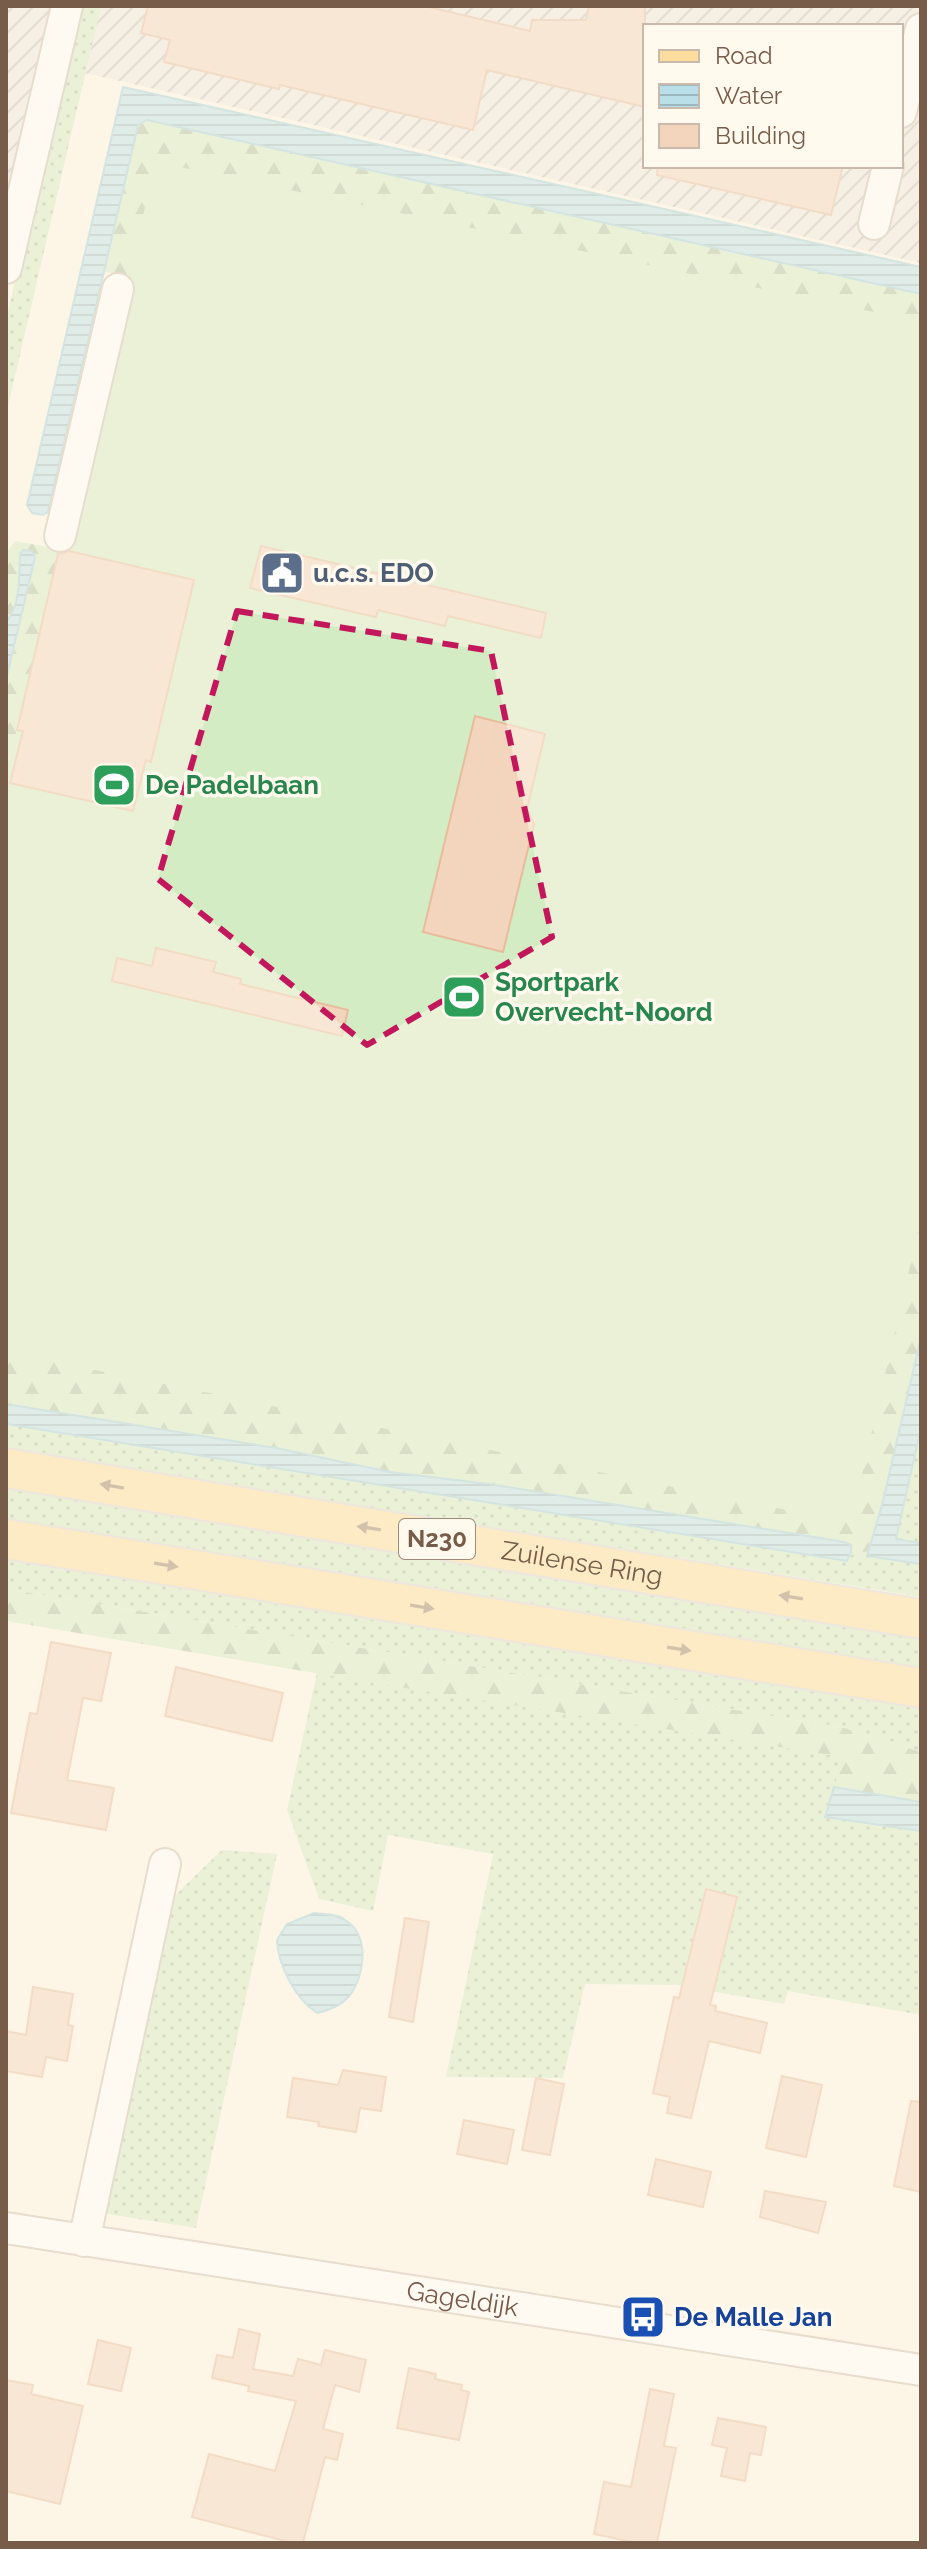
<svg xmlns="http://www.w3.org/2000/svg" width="927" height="2549" viewBox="0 0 927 2549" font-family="Raleway,sans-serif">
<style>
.industrial{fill:url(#industrial-furrows);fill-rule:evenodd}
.grass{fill:url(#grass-dots)}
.forest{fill:url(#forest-firs)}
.garden{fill:#d3ecc4}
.water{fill:url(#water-rules);stroke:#a0cfda;stroke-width:2}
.building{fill:#f3d5be;stroke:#e7bc9d;stroke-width:2}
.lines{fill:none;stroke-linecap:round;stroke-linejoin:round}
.minor-casing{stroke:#cfbdac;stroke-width:34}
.major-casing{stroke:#dcd5d0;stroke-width:42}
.minor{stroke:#fff;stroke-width:30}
.major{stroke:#fddd9e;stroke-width:38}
.oneway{fill:#a08363}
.marked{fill:none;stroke:#c2185b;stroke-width:6;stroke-dasharray:16 10;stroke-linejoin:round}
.labels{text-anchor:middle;stroke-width:7;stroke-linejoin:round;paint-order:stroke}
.shield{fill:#fff9ee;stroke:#a08b7b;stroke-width:2}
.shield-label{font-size:24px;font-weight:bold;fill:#785c4a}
.service-label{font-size:26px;font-weight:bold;fill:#4e5e75;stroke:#fff9ee;text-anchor:start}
.leisure-label{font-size:26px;font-weight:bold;fill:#27864d;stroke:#fff9ee;text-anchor:start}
.street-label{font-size:26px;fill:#785c4a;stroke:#fff9ee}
.transit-label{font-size:26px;font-weight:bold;fill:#164399;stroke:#fff9ee;text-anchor:start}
</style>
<defs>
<pattern id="industrial-furrows" width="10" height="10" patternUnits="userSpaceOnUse" patternTransform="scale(2)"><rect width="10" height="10" fill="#ede7e1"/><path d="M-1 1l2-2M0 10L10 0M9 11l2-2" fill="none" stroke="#c5beb8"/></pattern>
<pattern id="grass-dots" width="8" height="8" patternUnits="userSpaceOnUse" patternTransform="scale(2)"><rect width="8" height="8" fill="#d3ecc4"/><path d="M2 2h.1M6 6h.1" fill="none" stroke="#b0c2a1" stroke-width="1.8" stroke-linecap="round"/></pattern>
<pattern id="forest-firs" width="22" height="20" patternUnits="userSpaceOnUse" patternTransform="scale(2)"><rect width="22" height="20" fill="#d3ecc4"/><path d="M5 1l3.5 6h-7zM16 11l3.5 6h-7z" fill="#b0c2a1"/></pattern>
<pattern id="water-rules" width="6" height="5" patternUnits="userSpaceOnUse" patternTransform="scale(2)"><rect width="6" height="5" fill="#badfe8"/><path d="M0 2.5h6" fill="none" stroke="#9cb8be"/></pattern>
</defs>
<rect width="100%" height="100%" fill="#fdf5e7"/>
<path class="industrial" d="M6 6H921V263L49 65 6 260ZM645 26H901V166H645Z"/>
<g class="grass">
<polygon points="77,6 101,6 6,415 6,321"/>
<polygon points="6,1414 837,1557 870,1551 868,1556 921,1564 921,1597 6,1449"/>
<polygon points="921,1428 921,1543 896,1539"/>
<polygon points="6,1480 921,1628 921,1668 6,1520"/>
<polygon points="6,1558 921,1708 921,1752 844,1728 6,1589"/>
<polygon points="317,1673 844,1757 825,1817 921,1831 921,2029 918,2028 921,2015 788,1991 784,2004 676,1985 585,1984 563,2078 446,2077 493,1854 388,1835 373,1911 319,1899 287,1810"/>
<polygon points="222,1850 277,1854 196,2228 95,2212 165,1905"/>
</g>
<g class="forest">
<polygon points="151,120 921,294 921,351 135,279 103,271 138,125"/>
<polygon points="15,541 59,549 6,778 6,553"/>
<polygon points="921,1148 921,1338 899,1443 870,1551 837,1557 6,1414 6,1334"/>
<polygon points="6,1589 844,1728 921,1752 921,1802 834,1787 843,1757 386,1685 6,1621"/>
</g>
<polygon class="garden" points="156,162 921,322 921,1218 851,1523 6,1352 6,775"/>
<g class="water">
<polygon points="123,87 921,267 921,294 147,120 138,125 137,130 48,512 43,515 32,513 27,505"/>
<path d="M23 550 32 551 35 557 6 680V622C21 605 19 576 20 554Z"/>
<polygon points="921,1337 921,1428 896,1539 921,1543 921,1564 867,1556 882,1505"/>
<polygon points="6,1404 276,1448 390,1472 489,1484 844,1542 851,1545 851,1552 847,1561 6,1424"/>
<polygon points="834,1787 921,1802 921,1831 825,1817"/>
<path d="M314 1913C324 1914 337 1914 345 1920 370 1935 365 1975 350 1995 341 2006 329 2010 317 2013 295 1999 278 1965 277 1940L287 1924Z"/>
</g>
<g class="building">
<polygon points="148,6 425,6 530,31 532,20 586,20 589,6 645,6 645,107 487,70 473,130 280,85 279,89 164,62 170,40 141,33"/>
<polygon points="658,166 843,166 831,215 657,175"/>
<polygon points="261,546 546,613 541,638 448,616 445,626 378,610 376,617 250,588"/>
<polygon points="69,551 194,580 151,762 146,760 133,811 10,783 23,731 17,730 58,554"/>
<polygon points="475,716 545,734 527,809 534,824 503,952 423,932"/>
<polygon points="156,948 216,962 213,972 241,979 240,984 348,1010 342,1036 112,981 117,958 152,966"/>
<polygon points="51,1642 111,1653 101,1701 83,1698 67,1780 114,1788 106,1830 11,1813 30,1713 37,1714"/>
<polygon points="176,1667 283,1693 272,1741 165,1716"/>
<polygon points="706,1889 737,1897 710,2005 716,2006 715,2011 767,2023 760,2053 709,2041 691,2118 667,2113 670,2097 653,2093 674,1997 679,1998"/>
<polygon points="405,1918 429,1922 413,2022 389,2017"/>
<polygon points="33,1987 73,1994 68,2025 73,2026 67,2061 46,2057 42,2077 6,2071 6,2031 26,2035"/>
<polygon points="343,2070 386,2077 381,2111 360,2108 356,2132 318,2126 319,2122 287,2117 293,2078 338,2085"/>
<polygon points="782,2076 822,2085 806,2157 766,2148"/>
<polygon points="536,2078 564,2084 550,2155 522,2150"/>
<polygon points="911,2101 921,2102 921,2192 894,2186"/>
<polygon points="464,2120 514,2130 507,2164 457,2154"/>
<polygon points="656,2159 711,2172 703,2207 648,2195"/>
<polygon points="765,2191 826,2202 818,2233 760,2217"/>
<polygon points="239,2329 260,2334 253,2369 293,2376 298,2359 321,2365 325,2350 366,2360 359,2392 335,2385 323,2429 343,2434 337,2460 325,2457 303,2543 293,2543 192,2517 209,2454 275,2471 296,2401 248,2391 249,2386 212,2378 217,2355 233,2358"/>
<polygon points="98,2340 131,2348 121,2391 88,2384"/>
<polygon points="409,2368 436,2374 435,2379 462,2385 461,2390 469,2392 459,2440 397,2428"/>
<polygon points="6,2380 33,2385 31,2394 83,2406 60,2504 6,2491"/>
<polygon points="650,2389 674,2394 664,2446 676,2448 657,2543 637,2543 594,2534 604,2482 631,2487"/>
<polygon points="718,2418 766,2427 761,2455 750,2453 745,2481 721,2476 727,2448 712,2445"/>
</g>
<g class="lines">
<g class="minor-casing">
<g id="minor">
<polyline points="901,112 921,29"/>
<polyline points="874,224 888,166"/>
<polyline points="6,268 67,6"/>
<polyline points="60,536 118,289"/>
<path id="s1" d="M6 2228 921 2370"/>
<polyline points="84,2241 165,1864"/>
</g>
</g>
<g class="major-casing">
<g id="major">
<path id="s2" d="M6 1468 921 1619"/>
<polyline points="6,1539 921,1688"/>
</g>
</g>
<use href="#minor" class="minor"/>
<use href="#major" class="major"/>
</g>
<defs><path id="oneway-solid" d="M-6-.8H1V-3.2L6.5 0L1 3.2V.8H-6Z" transform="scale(2)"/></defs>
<g class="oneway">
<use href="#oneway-solid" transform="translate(112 1486) rotate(-170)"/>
<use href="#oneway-solid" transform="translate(369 1528) rotate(-171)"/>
<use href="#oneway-solid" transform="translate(166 1565) rotate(9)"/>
<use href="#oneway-solid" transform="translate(791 1597) rotate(-171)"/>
<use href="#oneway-solid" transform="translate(422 1607) rotate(9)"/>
<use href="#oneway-solid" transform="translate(679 1649) rotate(9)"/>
</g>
<path d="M0 0H927V2549H0ZM237 611 491 651 552 937 367 1045 158 879Z" fill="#fdf5e7" fill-opacity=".55" fill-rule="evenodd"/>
<path class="marked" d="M237 611 491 651 552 937 367 1045 158 879Z"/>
<defs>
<g id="civic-square" transform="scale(2.3)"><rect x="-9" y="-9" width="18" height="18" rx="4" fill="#5c6f8a" stroke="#fff9ee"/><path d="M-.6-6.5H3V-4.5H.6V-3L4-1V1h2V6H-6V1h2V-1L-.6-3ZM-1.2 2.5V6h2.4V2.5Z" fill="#fff"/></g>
<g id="stadium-square" transform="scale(2.3)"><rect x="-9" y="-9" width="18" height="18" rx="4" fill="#2e9e5b" stroke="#fff9ee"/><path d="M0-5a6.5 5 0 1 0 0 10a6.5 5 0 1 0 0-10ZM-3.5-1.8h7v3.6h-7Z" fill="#fff"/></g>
<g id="bus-square" transform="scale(2.3)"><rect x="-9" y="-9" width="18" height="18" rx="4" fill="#1a4fb4" stroke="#fff9ee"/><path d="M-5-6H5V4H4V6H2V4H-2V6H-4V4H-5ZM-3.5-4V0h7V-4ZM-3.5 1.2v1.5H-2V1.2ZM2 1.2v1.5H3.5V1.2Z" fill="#fff"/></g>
</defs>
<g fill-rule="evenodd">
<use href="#civic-square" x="282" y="573"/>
<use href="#stadium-square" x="114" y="785"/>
<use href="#stadium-square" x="464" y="997"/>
<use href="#bus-square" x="643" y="2317"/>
</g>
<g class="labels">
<rect class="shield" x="399" y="1519" width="76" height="40" rx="6"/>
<g class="shield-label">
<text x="437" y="1547">N230</text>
</g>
<g class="service-label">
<text x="313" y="582">u.c.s. EDO</text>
</g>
<g class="leisure-label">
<text x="145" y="794">De Padelbaan</text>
<text x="495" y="991">Sportpark<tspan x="495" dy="30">Overvecht-Noord</tspan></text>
</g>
<g class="street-label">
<text dy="9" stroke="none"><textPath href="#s2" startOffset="584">Zuilense Ring</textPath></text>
<text dy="9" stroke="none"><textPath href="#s1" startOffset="462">Gageldijk</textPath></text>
</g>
<g class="transit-label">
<text x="674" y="2326">De Malle Jan</text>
</g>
</g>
<rect width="927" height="2549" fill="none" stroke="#785c4a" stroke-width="16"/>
<rect x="643" y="24" width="260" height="144" fill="#fff9ee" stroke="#c9baac" stroke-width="2"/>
<rect x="659" y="50" width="40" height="12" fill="#fddd9e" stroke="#c9baac" stroke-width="2"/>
<text x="715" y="64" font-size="24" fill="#785c4a">Road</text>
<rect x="659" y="84" width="40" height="24" fill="url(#water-rules)" stroke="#c9baac" stroke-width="2"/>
<text x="715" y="104" font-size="24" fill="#785c4a">Water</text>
<rect x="659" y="124" width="40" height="24" fill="#f3d5be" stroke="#c9baac" stroke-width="2"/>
<text x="715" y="144" font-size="24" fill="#785c4a">Building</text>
</svg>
